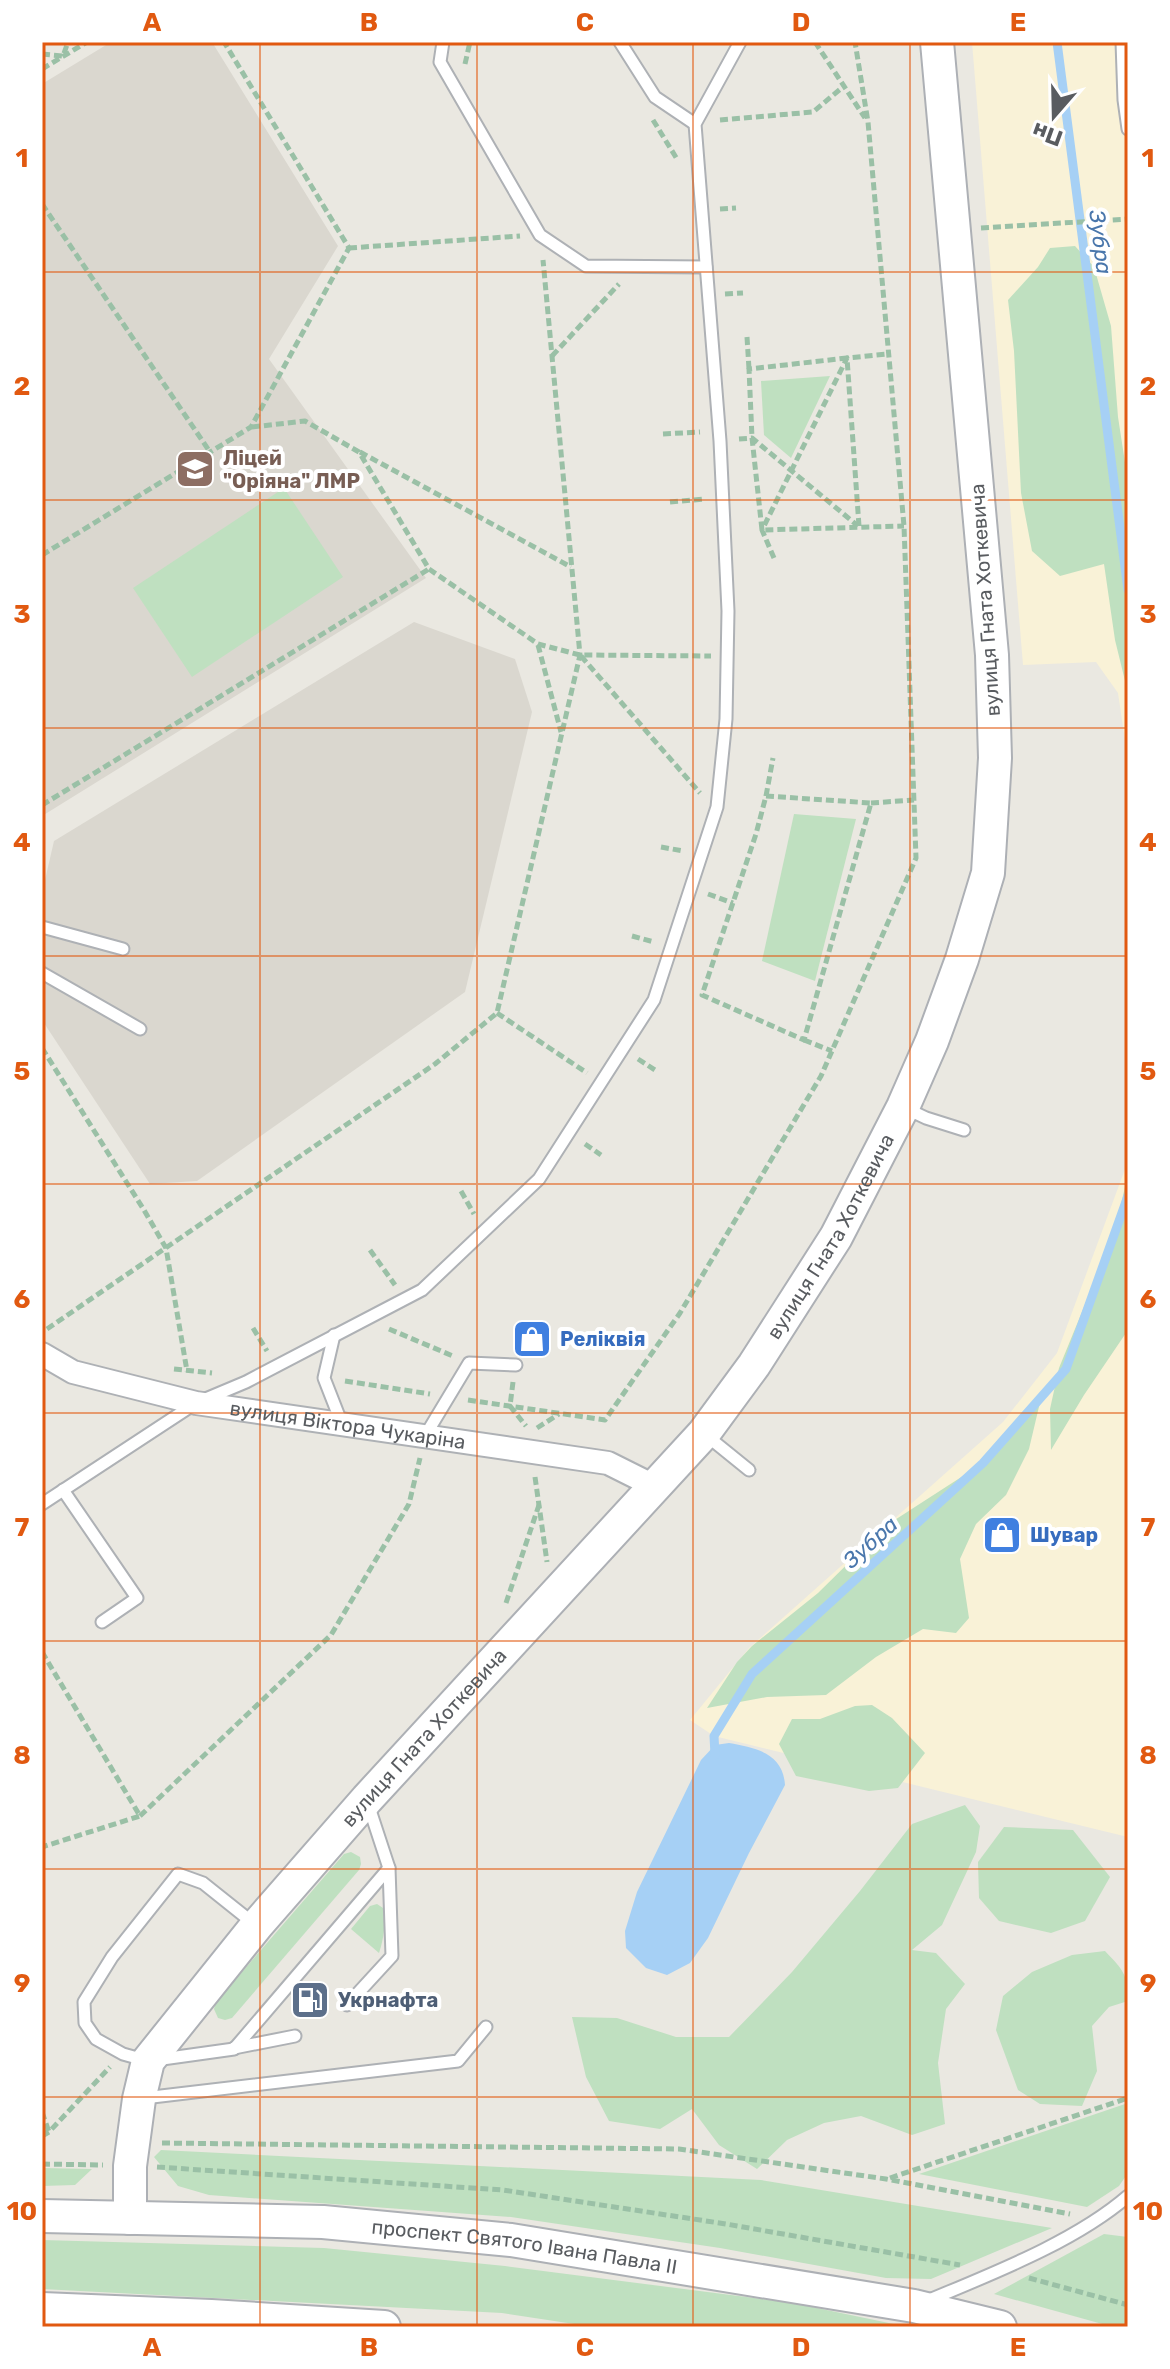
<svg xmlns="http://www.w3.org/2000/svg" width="1170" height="2369" viewBox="0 0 1170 2369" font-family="Rubik,sans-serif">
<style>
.commercial{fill:#f9f2d7}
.education{fill:#dad7cf}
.green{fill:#bfe0c0}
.water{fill:#a6d0f5}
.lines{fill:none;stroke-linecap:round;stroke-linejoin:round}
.stream{stroke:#a6d0f5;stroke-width:9}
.lane-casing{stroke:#aeb1b5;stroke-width:15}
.street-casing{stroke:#aeb1b5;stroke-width:26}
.secondary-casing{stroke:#adb0b5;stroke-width:36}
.path{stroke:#9ac0a6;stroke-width:5;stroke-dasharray:8 4;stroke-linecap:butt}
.lane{stroke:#fff;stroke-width:11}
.street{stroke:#fff;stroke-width:22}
.secondary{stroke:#fff;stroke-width:32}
.grid{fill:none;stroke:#e15910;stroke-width:2;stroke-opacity:0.55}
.labels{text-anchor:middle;stroke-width:8;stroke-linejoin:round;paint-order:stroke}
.education-label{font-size:20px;font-weight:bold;fill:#785e54;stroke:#fff;text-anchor:start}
.street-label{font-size:20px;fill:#595c60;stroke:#fff}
.shop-label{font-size:20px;font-weight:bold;fill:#366cbe;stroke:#fff;text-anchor:start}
.service-label{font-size:20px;font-weight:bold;fill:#4e5e75;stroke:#fff;text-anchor:start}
.water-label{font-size:22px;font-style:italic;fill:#4a77ac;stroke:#fff}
.neatline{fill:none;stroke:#e15910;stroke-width:3}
.grid-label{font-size:26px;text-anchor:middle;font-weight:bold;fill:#e15910}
</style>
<rect width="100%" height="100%" fill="#eae8e1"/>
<g class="commercial">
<polygon points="972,42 1128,42 1128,761 1118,693 1096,662 1023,665"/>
<polygon points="1128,1161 1128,1837 714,1736 690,1720 749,1648 1003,1422 1057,1353"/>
</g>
<g class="education">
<polygon points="111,42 212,42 338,246 269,359 426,578 42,816 42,84"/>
<polygon points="414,622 515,659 532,712 465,992 197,1181 150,1184 42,1020 42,893 54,841"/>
</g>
<g class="green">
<polygon points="1075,246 1094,267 1111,326 1118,417 1128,482 1128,693 1115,640 1104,564 1060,576 1032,551 1021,493 1014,351 1008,300 1038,267 1050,248"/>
<polygon points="830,376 791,458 764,435 761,381"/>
<polygon points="284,488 343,577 192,677 133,588"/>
<polygon points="794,814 856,819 815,981 762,961"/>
<polygon points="1128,1174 1128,1330 1084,1395 1051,1450 1050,1409 1059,1368 1093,1285 1121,1204"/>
<polygon points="1042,1394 1029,1449 1006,1495 976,1524 960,1559 969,1618 956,1633 923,1629 876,1657 826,1695 767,1697 707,1708 737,1662 752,1646 818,1593 887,1525 983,1463 1014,1424"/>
<polygon points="872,1705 892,1718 925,1753 898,1788 869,1791 796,1776 779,1744 792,1719 820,1719 855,1706"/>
<polygon points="965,1805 980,1826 976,1852 942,1925 912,1950 936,1953 965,1984 946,2009 938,2063 945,2124 912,2135 861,2116 824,2123 787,2140 757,2169 719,2145 692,2109 660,2129 609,2121 586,2077 572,2017 617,2018 676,2037 729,2037 792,1972 860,1891 912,1824"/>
<polygon points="1004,1827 1073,1830 1110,1877 1085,1921 1051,1933 999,1921 979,1898 978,1862"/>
<polygon points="351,1852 360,1857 361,1864 359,1870 232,2018 225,2020 218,2018 214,2009 216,2002 344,1854"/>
<path d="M377 1904 383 1908C386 1924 384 1937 379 1953L351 1929 370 1906Z"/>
<path d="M1105 1951C1123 1970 1128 1974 1128 2001L1109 2007 1092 2026 1097 2071 1082 2106 1040 2104 1018 2090 996 2030 1003 1996 1032 1972 1072 1955Z"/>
<polygon points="1128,2103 1128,2173 1119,2186 1087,2207 919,2174"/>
<polygon points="161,2150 761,2180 1052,2228 931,2279 886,2278 720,2248 511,2217 209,2195 178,2186 154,2157"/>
<polygon points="42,2168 92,2169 75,2185 42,2186"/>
<polygon points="1104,2234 1128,2237 1128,2327 1113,2327 994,2294"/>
<polygon points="42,2240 324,2248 505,2266 793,2303 908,2327 594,2327 502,2313 42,2289"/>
</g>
<path class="water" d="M729 1743C756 1748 783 1753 785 1785L749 1853 708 1938 690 1963 667 1975 646 1968 626 1948 625 1931 637 1892 701 1760 715 1745Z"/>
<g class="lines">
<g class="stream">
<polyline points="1057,42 1128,590"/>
<polyline points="715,1755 714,1736 752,1674 983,1463 1066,1369 1128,1196"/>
</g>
<g class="lane-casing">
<g id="lane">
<polyline points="443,42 440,62 540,235 586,266 706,267"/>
<polyline points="620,42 655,97 695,124"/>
<polyline points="1122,42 1124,100 1128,129"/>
<polyline points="42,927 123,949"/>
<polyline points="42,973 140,1029"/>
<polyline points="907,1109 926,1118 964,1130"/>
<polyline points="334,1335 324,1378 342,1424"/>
<polyline points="425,1436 469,1363 516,1365"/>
<polyline points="707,1436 749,1470"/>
<polyline points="63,1490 137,1598 102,1622"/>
<polyline points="42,1504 196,1403 246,1382 422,1290 539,1179 654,1000 717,807 726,719 728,611 720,441 695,124 740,42"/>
<polyline points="253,1923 203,1883 178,1874 112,1957 84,2002 85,2023 96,2039 123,2054 148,2061 234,2049 389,1868"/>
<polyline points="347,2005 392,1956 389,1868 368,1804"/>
<polyline points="234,2048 295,2036"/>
<polyline points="144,2098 458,2061 486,2027"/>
<path d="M927 2301C991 2274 1075 2242 1128 2196"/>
</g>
</g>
<g class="street-casing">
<g id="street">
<path id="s1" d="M42 1354 73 1372 196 1403 608 1463 656 1487"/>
</g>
</g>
<g class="secondary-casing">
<g id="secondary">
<path id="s2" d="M42 2216 323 2222 511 2240 914 2306 1000 2327"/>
<path id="s3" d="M130 2218V2166L139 2099 148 2061 257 1925 367 1799 704 1433 754 1365 836 1237 903 1107 932 1041 962 959 988 873 995 758 992 655 937 42"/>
<polyline points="42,2309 211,2316 384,2327"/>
</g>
</g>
<g class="path">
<polyline points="815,42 865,118"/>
<polyline points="42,54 63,56 68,42"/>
<polyline points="465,64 470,42"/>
<polyline points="42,69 87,42"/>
<polyline points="653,120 677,159"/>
<polyline points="720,120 813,112 844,86"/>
<polyline points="42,204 210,452"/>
<polyline points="720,209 736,208"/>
<polyline points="981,228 1128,219"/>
<polyline points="349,248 520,236"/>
<polyline points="725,294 743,293"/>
<polyline points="747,337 749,369"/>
<polyline points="552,356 619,284"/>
<polyline points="252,427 305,421 359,452 429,569 538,644 580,655 711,656"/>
<polyline points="663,434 700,432"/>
<polyline points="739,439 752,438 858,526"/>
<polyline points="360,452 571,567"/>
<polyline points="670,502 704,499"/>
<polyline points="859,526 847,358 749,369 752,438 762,530 904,526"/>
<polyline points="42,555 251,427 349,248 224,42"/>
<polyline points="774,558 762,530 847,358 887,354"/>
<polyline points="538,645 561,732"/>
<polyline points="581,656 700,793"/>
<polygon points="766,796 871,803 804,1040 702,995 756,834"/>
<polyline points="766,796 773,758"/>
<polyline points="871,803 914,800"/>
<polyline points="42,805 429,569"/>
<polyline points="661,847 683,851"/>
<polyline points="708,894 733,903"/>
<polyline points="632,936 654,942"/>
<polyline points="497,1013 587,1073"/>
<polyline points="804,1040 832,1051"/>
<polyline points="42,1048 144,1210 166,1248 187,1371"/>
<polyline points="638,1059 655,1070"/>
<polyline points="585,1144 601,1155"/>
<polyline points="461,1191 474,1214"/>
<polyline points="370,1250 395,1285"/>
<polyline points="253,1328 267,1351"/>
<polyline points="47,1329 435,1064 497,1013 580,655 543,260"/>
<polyline points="389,1329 453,1356"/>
<polyline points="174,1369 212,1373"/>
<polyline points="345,1381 430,1394"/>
<polyline points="513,1382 510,1406 526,1426"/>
<polyline points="468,1400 605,1420 680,1313 821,1076 916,858 904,526 868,122 855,42"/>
<polyline points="537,1428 559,1414"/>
<polyline points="535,1477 547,1562"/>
<polyline points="506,1603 539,1505"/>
<polyline points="42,1652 140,1816 42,1847"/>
<polyline points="140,1816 331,1635 409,1504 420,1458"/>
<polyline points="42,2112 49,2132 42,2132"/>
<polyline points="42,2136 49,2132 110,2067"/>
<polyline points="162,2143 679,2149 886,2179 1070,2214"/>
<polyline points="42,2164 103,2165"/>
<polyline points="157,2167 503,2190 726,2224 960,2265"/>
<polyline points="890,2178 1128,2098"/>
<polyline points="1029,2278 1128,2305"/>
</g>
<use href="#lane" class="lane"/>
<use href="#street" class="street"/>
<use href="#secondary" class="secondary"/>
</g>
<path class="grid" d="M260 42V2327M477 42V2327M693 42V2327M910 42V2327M42 272H1128M42 500H1128M42 728H1128M42 956H1128M42 1184H1128M42 1413H1128M42 1641H1128M42 1869H1128M42 2097H1128"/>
<defs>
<g id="school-square" transform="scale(2)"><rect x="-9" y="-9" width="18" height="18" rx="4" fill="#8d6e63" stroke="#fff"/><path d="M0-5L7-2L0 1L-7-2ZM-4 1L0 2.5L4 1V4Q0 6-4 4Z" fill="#fff"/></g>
<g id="shop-square" transform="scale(2)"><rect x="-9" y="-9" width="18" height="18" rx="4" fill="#3f7fe0" stroke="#fff"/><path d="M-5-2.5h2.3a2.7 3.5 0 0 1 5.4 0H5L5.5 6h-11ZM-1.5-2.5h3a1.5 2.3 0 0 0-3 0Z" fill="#fff"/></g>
<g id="fuel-square" transform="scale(2)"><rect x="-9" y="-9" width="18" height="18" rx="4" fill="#5c6f8a" stroke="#fff"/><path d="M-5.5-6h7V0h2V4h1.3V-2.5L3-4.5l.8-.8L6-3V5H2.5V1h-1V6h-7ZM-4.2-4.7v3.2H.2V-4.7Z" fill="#fff"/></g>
</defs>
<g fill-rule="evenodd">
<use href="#school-square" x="195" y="469"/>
<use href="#shop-square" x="532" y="1339"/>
<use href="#shop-square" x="1002" y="1535"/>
<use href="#fuel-square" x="310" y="2000"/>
</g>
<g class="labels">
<g class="education-label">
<text x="223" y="465">Ліцей<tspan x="223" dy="23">"Оріяна" ЛМР</tspan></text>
</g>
<g class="street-label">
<text transform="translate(985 600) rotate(-94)" y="7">вулиця Гната Хоткевича</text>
<text dy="7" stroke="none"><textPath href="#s3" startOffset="1232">вулиця Гната Хоткевича</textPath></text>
<text dy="7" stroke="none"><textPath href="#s1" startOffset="316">вулиця Віктора Чукаріна</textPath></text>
<text dy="7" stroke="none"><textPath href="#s3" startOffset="584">вулиця Гната Хоткевича</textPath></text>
<text dy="7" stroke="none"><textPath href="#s2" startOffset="484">проспект Святого Івана Павла II</textPath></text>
</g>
<g class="shop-label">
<text x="560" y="1346">Реліквія</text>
<text x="1030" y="1542">Шувар</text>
</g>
<g class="service-label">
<text x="338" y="2007">Укрнафта</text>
</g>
<g class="water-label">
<text transform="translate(1101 242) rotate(83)" y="8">Зубра</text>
<text transform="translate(870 1542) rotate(-42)" y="8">Зубра</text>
</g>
</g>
<rect width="1170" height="2369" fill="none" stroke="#ffffff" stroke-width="88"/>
<g transform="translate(1054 116) rotate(200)" stroke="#ffffff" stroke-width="6" paint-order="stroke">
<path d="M0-6L14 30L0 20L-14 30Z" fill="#595c60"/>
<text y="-12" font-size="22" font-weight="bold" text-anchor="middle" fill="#595c60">Пн</text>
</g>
<rect x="44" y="44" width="1082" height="2281" class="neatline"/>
<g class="grid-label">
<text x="152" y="31">A</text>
<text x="369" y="31">B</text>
<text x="585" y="31">C</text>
<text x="801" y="31">D</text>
<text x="1018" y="31">E</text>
<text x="22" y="167">1</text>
<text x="1148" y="167">1</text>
<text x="22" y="395">2</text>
<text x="1148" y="395">2</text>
<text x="22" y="623">3</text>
<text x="1148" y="623">3</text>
<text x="22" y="851">4</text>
<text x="1148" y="851">4</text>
<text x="22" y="1080">5</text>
<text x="1148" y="1080">5</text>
<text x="22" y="1308">6</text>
<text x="1148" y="1308">6</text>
<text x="22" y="1536">7</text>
<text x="1148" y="1536">7</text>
<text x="22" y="1764">8</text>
<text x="1148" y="1764">8</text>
<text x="22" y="1992">9</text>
<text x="1148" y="1992">9</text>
<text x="22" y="2220">10</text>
<text x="1148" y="2220">10</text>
<text x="152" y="2356">A</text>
<text x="369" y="2356">B</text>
<text x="585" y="2356">C</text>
<text x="801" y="2356">D</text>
<text x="1018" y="2356">E</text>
</g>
</svg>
